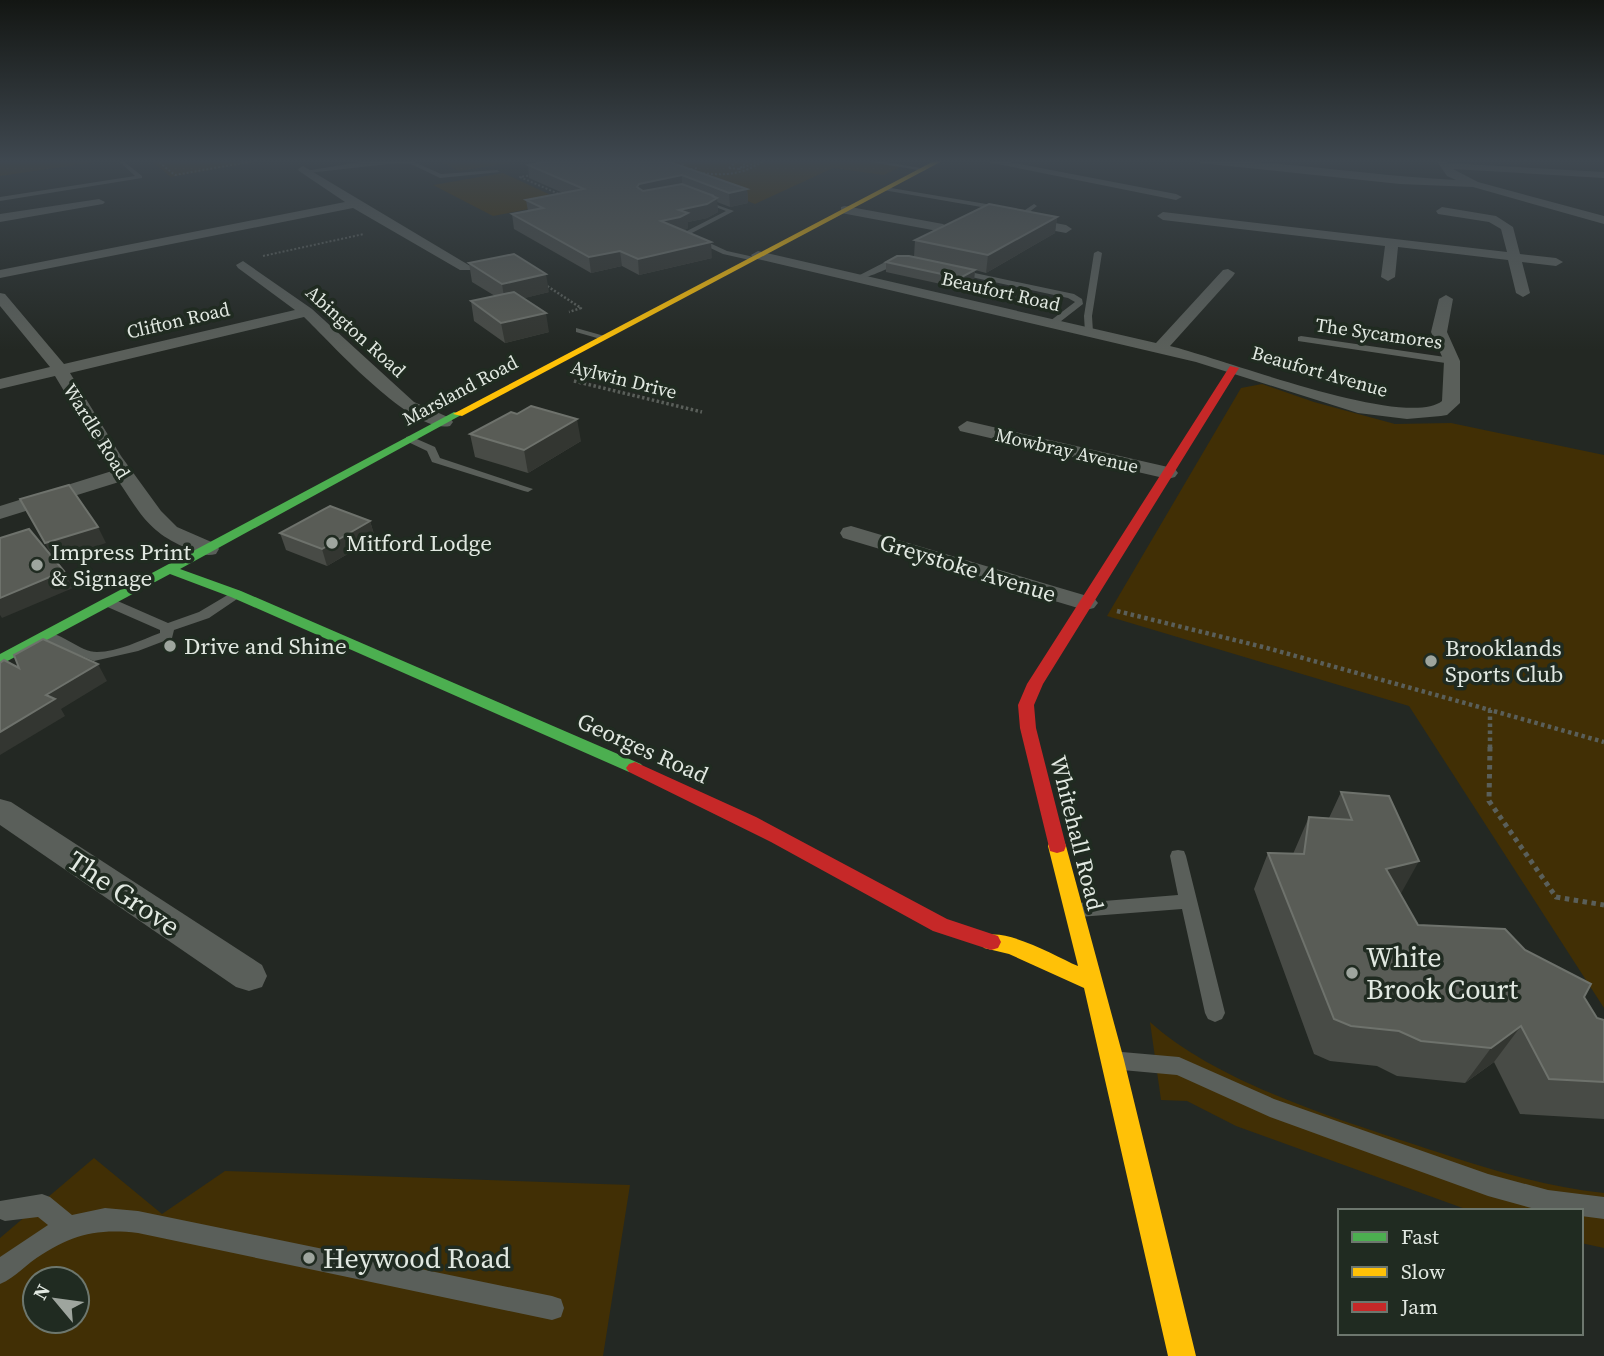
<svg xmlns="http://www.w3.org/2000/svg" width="1604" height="1356" viewBox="0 0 1604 1356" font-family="'Source Serif 4',serif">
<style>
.green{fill:#412f05;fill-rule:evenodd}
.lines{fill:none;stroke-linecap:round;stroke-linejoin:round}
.path-far4{stroke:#5a5f5a;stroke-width:2;stroke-dasharray:2 2;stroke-linecap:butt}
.path-far3{stroke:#5a5f5a;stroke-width:2.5;stroke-dasharray:2 2;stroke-linecap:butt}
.path-far2{stroke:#5a5f5a;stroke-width:3.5;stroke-dasharray:2.5 2.5;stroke-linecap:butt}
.path-far1{stroke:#5a5f5a;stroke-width:4.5;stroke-dasharray:3.5 3.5;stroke-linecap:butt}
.path{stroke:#5a5f5a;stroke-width:5;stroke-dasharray:4.5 4.5;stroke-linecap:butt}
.lane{fill:#5a5f5a;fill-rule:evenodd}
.street{fill:#5a5f5a;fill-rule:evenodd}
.fast{fill:#4caf50;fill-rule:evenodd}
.slow{fill:#ffc107;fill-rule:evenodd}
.jam{fill:#c62828;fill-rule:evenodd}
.wall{fill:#484b46}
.shaded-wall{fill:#333631}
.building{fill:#595c56;stroke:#6e726c;stroke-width:2}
.poi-dot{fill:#9ea59e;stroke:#202b21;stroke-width:2.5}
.labels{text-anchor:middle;stroke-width:7;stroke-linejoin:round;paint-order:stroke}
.far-street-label{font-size:19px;fill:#e1e8e1;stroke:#202b21}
.poi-label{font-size:23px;fill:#e1e8e1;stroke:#202b21;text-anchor:start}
.street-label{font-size:23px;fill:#e1e8e1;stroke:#202b21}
.near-street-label{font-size:28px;fill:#e1e8e1;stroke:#202b21}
.near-poi-label{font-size:28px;fill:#e1e8e1;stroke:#202b21;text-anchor:start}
</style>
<rect width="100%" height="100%" fill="#232823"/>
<g class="green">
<polygon points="0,160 110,160 0,176"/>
<polygon points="150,160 266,160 171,177"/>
<polygon points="437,160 526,160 459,171"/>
<polygon points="647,160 870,160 904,165 884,175 833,168 755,204"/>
<polygon points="503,173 566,202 493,216 433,185"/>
<polygon points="1262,384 1314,402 1395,424 1451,423 1604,455 1604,1008 1409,706 1107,616 1241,388"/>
<path d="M1150 1022C1214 1080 1330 1117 1413 1144 1476 1165 1538 1186 1604 1193V1248L1581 1243V1211H1471L1236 1126 1187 1101 1161 1100Z"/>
<path d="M94 1158 162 1214 225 1171 630 1185 603 1356H0V1238ZM35 1279H77V1321H35Z"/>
</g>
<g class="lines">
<g class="path-far4">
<polyline points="156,160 175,175 260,160"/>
<polyline points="680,160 686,170"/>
<polyline points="729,168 739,169 749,160"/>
<polyline points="729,168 738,160"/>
<polyline points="739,169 761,161"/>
<polyline points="687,170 697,168"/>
<path d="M695 172C721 176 743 176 764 160"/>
<polyline points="532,175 520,177 561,195"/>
<polyline points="263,256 364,234"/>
</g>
<g class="path-far3">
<polyline points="544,284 581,308 569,312"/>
<polyline points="574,381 577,382"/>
</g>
<polyline class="path-far2" points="574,381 702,412"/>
<g class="path-far1">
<polyline points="1117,611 1267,648 1490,710"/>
<polyline points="1490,748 1490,710 1604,742"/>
</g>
<polyline class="path" points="1490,747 1489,801 1556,897 1604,905"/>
<g class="lane">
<polygon points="118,160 122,160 142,176 142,178 0,201 0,197 135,176"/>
<polygon points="373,160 412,161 441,174 497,170 500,172 440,178 411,164 397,163 308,173 305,171"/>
<polygon points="859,160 873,160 927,169 924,171"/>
<polygon points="885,187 1016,209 1025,210 1034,204 1037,206 1028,213 1016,213 883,190"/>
<polygon points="700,199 734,211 690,234 727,251 754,257 754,261 723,254 683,235 683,233 726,211 700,201"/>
<polygon points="1098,251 1102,253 1092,316 1093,332 1089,334 1085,332 1084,316 1094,253"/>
<path d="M902 259 905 263C891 265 864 282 854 278L889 260Z"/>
<polygon points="956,269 1074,294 1082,299 1083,304 1056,325 1050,325 1050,321 1075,302 1068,298 953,273 952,271"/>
<polygon points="576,328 608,337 604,340 576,332"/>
<polygon points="1301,336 1452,358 1456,361 1452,364 1298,341 1298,337"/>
<polygon points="410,436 435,447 440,458 533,489 528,492 524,491 432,462 427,451 406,441 406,437"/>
<path d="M236 590 240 591 242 594 240 597 209 618 174 630 172 638 138 651 94 661 40 639 38 636 40 633C60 629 78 652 97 652 118 652 141 640 160 633V630L103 605 102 602 103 599H113L168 623 199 612Z"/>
<polygon points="1178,850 1184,851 1186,856 1225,1013 1222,1019 1215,1022 1208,1019 1205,1013 1182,909 1079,917 1073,915 1070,910 1073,905 1079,903 1178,895 1170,856 1172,851"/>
<polygon points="1122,1052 1179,1057 1274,1099 1488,1174 1548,1190 1604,1197 1604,1219 1581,1216 1581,1211 1542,1211 1488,1196 1270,1117 1177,1075 1122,1070 1115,1068 1112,1061 1115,1054"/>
<path d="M42 1194 50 1197 72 1215 105 1208 138 1211 552 1296 561 1299 564 1308 561 1317 552 1320 138 1233C93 1228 68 1236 31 1262 21 1270 12 1279 0 1284V1257L48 1225 38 1217 5 1221 0 1219V1201Z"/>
</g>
<g class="street">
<polygon points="978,160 999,160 1176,194 1182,197 1176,200"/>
<path d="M1195 160C1282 160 1368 176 1456 180L1447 176 1436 160H1446L1448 163 1604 172V178L1453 169 1478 182 1604 216V224L1473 187 1400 184 1200 163Z"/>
<polygon points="303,166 472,267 470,270 460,270 353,208 0,278 0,270 345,202 299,171 298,169"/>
<polygon points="99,199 105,202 103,204 0,222 0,214"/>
<polygon points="845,206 943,224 949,228 943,232 841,213 841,207"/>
<polygon points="1442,207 1496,216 1513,227 1520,254 1556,258 1563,262 1556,266 1522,262 1530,293 1523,297 1516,293 1508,260 1398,247 1395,277 1388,281 1381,277 1385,246 1163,220 1157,216 1163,212 1507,252 1501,229 1489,222 1438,214 1436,211"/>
<polygon points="1023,217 1066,225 1072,229 1066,233 1019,224 1019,218"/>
<path d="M758 251 1156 343 1223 270 1228 269 1235 273 1233 276 1170 346C1221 358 1406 430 1442 401L1444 361 1431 332 1439 299 1446 295 1453 299 1447 332 1460 361V403L1447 415 1441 416 1407 419 1358 413 1196 362 753 258 751 255Z"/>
<path d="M243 261 312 309 414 402 450 418 453 422 450 426C413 435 331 343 304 317L70 373 121 456 161 511 177 527 216 544 219 549 216 554C204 557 195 552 184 547 148 531 140 513 119 482L0 519V506L112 471 55 376 0 389V379L50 367 0 306V293L5 294 64 364 295 310 238 268 236 265Z"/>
<polygon points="967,421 1168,467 1175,469 1178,473 1175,477 1168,479 960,431 958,427"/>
<polygon points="851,526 1094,598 1098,603 1094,608 1086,610 1078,608 843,538 840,533 843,528"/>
<polygon points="0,799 11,802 262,965 267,976 262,987 249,991 236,987 0,825"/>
</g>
<polygon class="fast" points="454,412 463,414 180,569 241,591 641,764 644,768 641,772 629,772 231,597 170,574 0,665 0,654"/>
<g class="slow">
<polygon points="936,160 944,160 462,416 453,414"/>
<path d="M1057 839 1064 841 1066 846 1124 1060 1196 1356H1168L1084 988 1009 954 984 948 981 942 984 936C1008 928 1055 956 1078 966L1048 846 1050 841Z"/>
</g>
<g class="jam">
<polygon points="1230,366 1239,368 1043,684 1034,705 1036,728 1066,846 1064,851 1057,853 1050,851 1020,728 1018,705 1027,684"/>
<polygon points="635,762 756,817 947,919 998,936 1001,942 998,948 991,950 933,931 771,842 629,772 626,768 629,764"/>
</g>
</g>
<g class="wall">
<polygon points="664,160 747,189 748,203 730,207 717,202 718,212 707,218 688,222 688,228 683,231 712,258 639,275 622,266 591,273 514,229 512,214 528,211 526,200 563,193 529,178 528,165"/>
<polygon points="1057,217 1055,233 986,273 975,270 974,280 959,288 886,272 886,262 914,257 915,240"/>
<polygon points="469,263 549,292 524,298 549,332 505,343 474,321 471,301 495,296 472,282"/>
<polygon points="470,434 581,441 528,473 475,457"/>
<polygon points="370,521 375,538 327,566 286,550 280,533"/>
<polygon points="1341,792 1418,925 1525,950 1584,997 1597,1018 1604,1020 1604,1119 1520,1114 1494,1062 1465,1083 1397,1076 1377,1066 1330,1061 1314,1054 1254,889 1268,853 1293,854 1309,817 1329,818"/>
</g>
<g class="shaded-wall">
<polygon points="682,175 682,188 640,197 637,187 639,184"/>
<polygon points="747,189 748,203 730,207 729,193"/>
<polygon points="712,196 714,196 715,200 717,198 718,212 707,218 688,222 688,228 681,232 661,221 679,210"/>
<polygon points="1057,217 1055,233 986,273 988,255"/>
<polygon points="711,242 712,258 639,275 638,259"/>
<polygon points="620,251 622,266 591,273 589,257"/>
<polygon points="975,270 974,280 959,288 960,278"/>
<polygon points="546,274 549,292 505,303 502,284"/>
<polygon points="546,313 549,332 505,343 501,323"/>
<polygon points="577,419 581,441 528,473 524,450"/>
<polygon points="370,521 375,538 327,566 322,549"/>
<polygon points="98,527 106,543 54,560 45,543"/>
<polygon points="64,571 73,588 2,618 0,615 0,598"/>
<polygon points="98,664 107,681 61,709 65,716 0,755 0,732 46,695"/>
<polygon points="1419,861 1399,897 1386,869"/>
<polygon points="1521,1026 1494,1062 1465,1083 1491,1048"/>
</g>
<g class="building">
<polygon points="557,160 664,160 747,189 729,193 682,175 639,184 637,187 643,191 682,184 714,196 712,196 717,198 707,204 679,210 688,213 680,217 661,221 711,242 638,259 620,251 589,257 512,214 543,208 526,200 584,189 528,165"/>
<polygon points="989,204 1057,217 988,255 915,240"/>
<polygon points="514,254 546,274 502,284 469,263"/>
<polygon points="897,256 909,256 975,270 960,278 886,262"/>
<polygon points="514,292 546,313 501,323 471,301"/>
<polygon points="531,406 577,419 524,450 470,434 511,412 517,414"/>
<polygon points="69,485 98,527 45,543 20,499"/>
<polygon points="330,506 370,521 322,549 280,533"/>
<polygon points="29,529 64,571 0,598 0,538"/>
<polygon points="43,639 98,664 46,695 55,699 0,732 0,663 4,660 19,668 14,655"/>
<polygon points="1341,792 1389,796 1419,861 1386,869 1418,925 1505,929 1525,950 1591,984 1584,997 1597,1018 1604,1020 1604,1082 1549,1079 1521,1026 1491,1048 1421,1041 1399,1031 1351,1026 1334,1019 1268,853 1304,854 1309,817 1352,820"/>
</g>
<linearGradient id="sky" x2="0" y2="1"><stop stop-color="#131613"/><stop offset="0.46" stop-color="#3f4850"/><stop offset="1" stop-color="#3f4850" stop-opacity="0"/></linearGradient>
<rect width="1604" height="350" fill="url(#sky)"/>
<g class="poi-dot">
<circle cx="332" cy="543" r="7"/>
<circle cx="37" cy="565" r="7"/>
<circle cx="170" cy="646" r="7"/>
<circle cx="1431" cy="661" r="7"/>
<circle cx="1352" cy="973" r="7"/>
<circle cx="309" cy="1258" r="7"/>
</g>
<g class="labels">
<g class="far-street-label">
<text transform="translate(1001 291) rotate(13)" y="7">Beaufort Road</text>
<text transform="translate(178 320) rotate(-13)" y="7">Clifton Road</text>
<text transform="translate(356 331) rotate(42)" y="7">Abington Road</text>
<text transform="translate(1379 333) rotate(8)" y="7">The Sycamores</text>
<text transform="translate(1320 371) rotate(16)" y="7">Beaufort Avenue</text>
<text transform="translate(624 379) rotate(14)" y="7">Aylwin Drive</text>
<text transform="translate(460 390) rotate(-28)" y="7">Marsland Road</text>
<text transform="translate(97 431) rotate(58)" y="7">Wardle Road</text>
<text transform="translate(1067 450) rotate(13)" y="7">Mowbray Avenue</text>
</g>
<g class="poi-label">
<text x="346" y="551">Mitford Lodge</text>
<text x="51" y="560">Impress Print<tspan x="51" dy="26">&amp; Signage</tspan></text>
<text x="184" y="654">Drive and Shine</text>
<text x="1445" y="656">Brooklands<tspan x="1445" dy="26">Sports Club</tspan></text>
</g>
<g class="street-label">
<text transform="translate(968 568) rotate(17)" y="8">Greystoke Avenue</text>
<text transform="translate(643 748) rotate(24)" y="8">Georges Road</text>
<text transform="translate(1077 833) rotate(76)" y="8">Whitehall Road</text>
</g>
<g class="near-street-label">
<text transform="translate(124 893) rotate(34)" y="10">The Grove</text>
</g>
<g class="near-poi-label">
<text x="1366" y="967">White<tspan x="1366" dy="32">Brook Court</tspan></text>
<text x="323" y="1268">Heywood Road</text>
</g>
</g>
<rect x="1338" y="1209" width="245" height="126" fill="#202b21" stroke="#6d776e" stroke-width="2"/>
<rect x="1352" y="1232" width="35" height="10" fill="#4caf50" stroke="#6d776e" stroke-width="2"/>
<text x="1401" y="1244" font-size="21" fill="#e1e8e1">Fast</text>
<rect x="1352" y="1267" width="35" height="10" fill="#ffc107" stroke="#6d776e" stroke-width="2"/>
<text x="1401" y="1279" font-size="21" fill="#e1e8e1">Slow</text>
<rect x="1352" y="1302" width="35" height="10" fill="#c62828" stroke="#6d776e" stroke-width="2"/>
<text x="1401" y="1314" font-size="21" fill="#e1e8e1">Jam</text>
<g transform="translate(56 1300) rotate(299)"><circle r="33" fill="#202b21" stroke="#6d776e" stroke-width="2"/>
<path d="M0-5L12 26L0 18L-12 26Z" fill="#9ea59e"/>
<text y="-10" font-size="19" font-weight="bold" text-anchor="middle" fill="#e1e8e1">N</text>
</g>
</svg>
